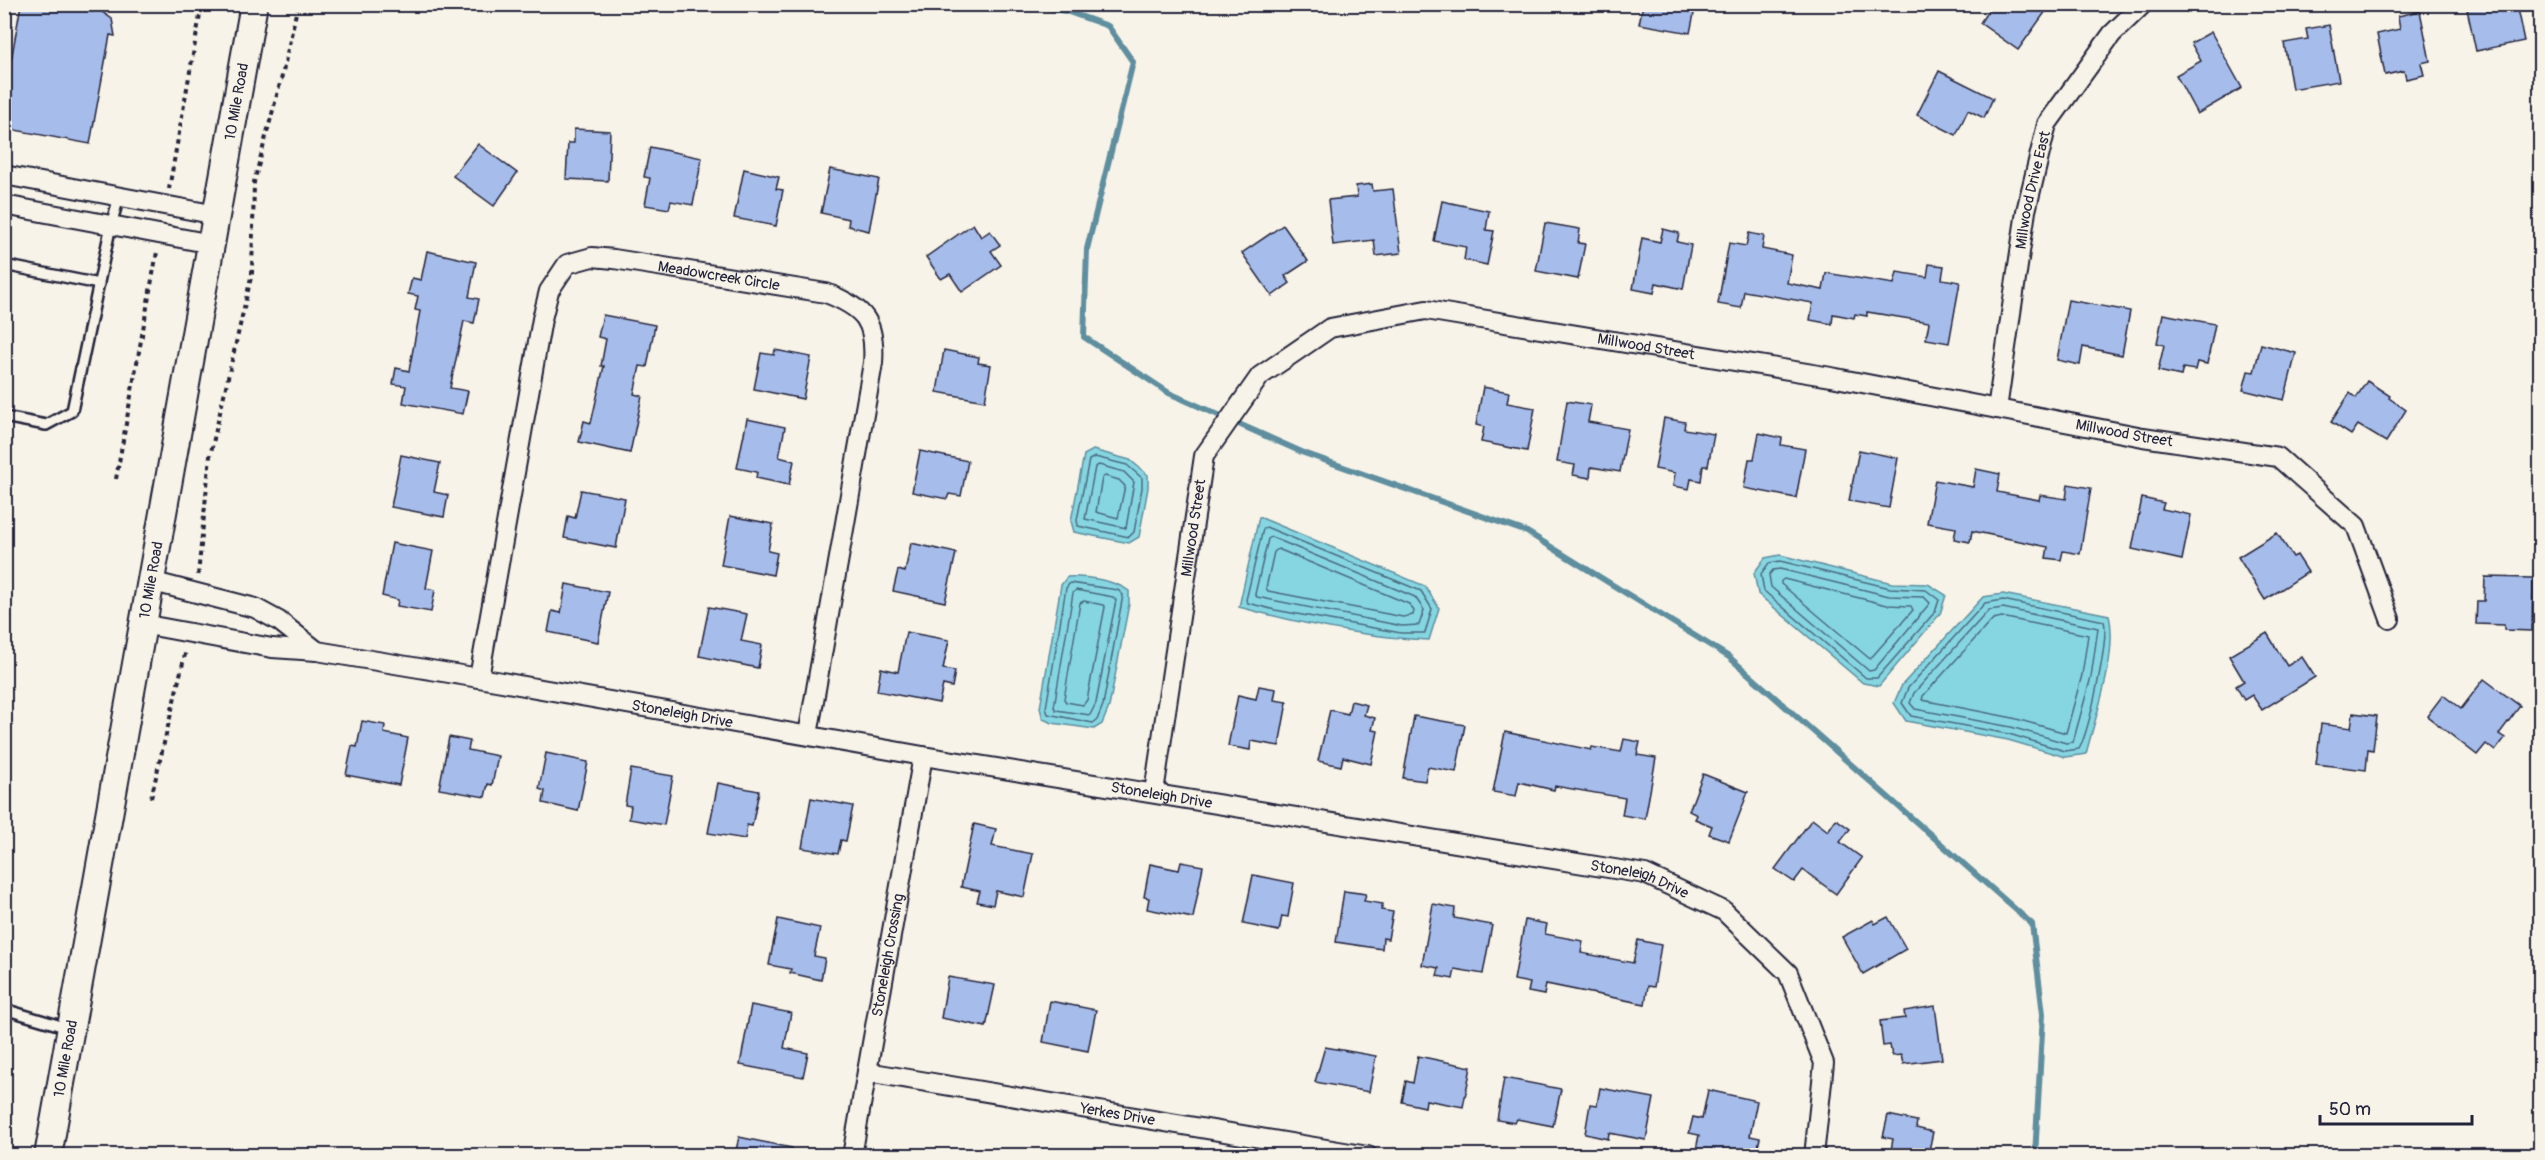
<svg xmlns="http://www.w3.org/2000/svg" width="2545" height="1160" viewBox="0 0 2545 1160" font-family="Pangolin,sans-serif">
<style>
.water{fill:#86d6e2;stroke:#5e8e9f;stroke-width:1.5}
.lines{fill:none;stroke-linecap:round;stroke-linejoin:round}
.shore{stroke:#4a6a7e;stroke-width:1.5}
.stream{stroke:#5e8e9f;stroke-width:6}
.building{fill:#a6bcea;stroke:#22223b;stroke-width:1.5}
.service-casing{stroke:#22223b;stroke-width:14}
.minor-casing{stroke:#22223b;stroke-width:22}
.secondary-casing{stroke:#22223b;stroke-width:30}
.path{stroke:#22223b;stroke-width:4;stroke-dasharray:4.5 4.5;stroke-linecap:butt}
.service{stroke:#f7f3e8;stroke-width:9}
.minor{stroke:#f7f3e8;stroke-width:18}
.secondary{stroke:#f7f3e8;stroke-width:26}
.labels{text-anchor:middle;stroke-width:4.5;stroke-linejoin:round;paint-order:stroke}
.street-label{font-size:15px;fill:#22223b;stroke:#f7f3e8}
</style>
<rect width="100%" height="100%" fill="#f7f3e8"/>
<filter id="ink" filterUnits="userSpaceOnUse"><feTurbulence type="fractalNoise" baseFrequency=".0167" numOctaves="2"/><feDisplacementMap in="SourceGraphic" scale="12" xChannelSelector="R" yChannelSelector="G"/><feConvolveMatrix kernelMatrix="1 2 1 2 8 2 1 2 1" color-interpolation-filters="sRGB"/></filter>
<g filter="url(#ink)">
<g class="water">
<polygon points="1093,450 1130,460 1148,475 1148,488 1139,537 1129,543 1074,532 1071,521 1084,455"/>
<path d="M1259 517 1425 586 1439 608 1429 640C1367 638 1298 623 1239 607Z"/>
<polygon points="1780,555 1892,583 1928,584 1946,595 1940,614 1879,686 1863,683 1758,594 1754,573 1765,558"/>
<path d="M1067 577C1086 576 1114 580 1129 591V604L1109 707 1102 724 1094 729 1052 723 1043 719 1040 708 1061 585Z"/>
<path d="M2003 594 2109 615C2118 655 2096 714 2086 754L2065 757 2008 740 1906 721 1894 703 1902 685 1983 597Z"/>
</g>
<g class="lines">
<g class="shore">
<polygon points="1095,457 1127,465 1142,478 1142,488 1134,532 1129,537 1078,526 1077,520 1089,460"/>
<polygon points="1099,465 1124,472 1134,482 1126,528 1085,519 1095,467"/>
<polygon points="1105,476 1119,480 1125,486 1118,518 1096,512 1102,478"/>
<polygon points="1266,527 1421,591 1432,609 1425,633 1401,633 1275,610 1248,603 1246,600 1263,529"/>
<polygon points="1271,537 1415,597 1424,610 1419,625 1402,626 1257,597 1255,594 1268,539"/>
<polygon points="1278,549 1409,604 1414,611 1413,615 1403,617 1268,591 1266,588 1274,552"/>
<polygon points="1780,561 1890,588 1926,590 1939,600 1935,612 1877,678 1866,678 1764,591 1761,574 1769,563"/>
<polygon points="1780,569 1889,596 1924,597 1930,603 1874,670 1869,671 1771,587 1769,575 1773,570"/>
<polygon points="1784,579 1887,605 1911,606 1913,610 1870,659 1781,584 1781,581"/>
<polygon points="1070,583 1118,590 1123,595 1103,705 1097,720 1093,723 1048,714 1046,708 1066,588"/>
<polygon points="1076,590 1113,597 1116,600 1096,703 1090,715 1056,710 1054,707 1073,593"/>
<path d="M2003 600 2104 621C2109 640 2089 731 2079 749L2065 751 2009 734 1911 716 1902 703 1908 688 1985 603Z"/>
<polygon points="1084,601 1103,605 1105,607 1087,700 1083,705 1066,702 1064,699 1080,603"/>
<polygon points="2003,608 2098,628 2091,677 2073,742 2066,743 2011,727 1915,709 1910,703 1914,693 1989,610"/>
<polygon points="2002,617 2088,635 2082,675 2066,733 2013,718 1922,700 1923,696 1993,619"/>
</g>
<polyline class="stream" points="1026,4 1066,11 1108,26 1133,62 1087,249 1084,337 1169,393 1304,453 1527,532 1729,657 2032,924 2043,1014 2035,1156"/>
</g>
<g class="building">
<polygon points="21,4 48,4 93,12 95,7 112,19 115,36 110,35 90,144 4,128 4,101"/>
<polygon points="1643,4 1696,4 1690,33 1639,24"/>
<polygon points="1992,4 2036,4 2046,11 2018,50 1980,23"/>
<polygon points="2490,4 2516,4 2524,41 2476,51 2467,9"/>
<polygon points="2420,11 2430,61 2421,63 2424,75 2406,79 2404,71 2385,75 2377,34 2400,29 2398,16"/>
<polygon points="2329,25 2339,81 2292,89 2284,43 2308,39 2306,29"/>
<polygon points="2211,32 2242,88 2197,114 2176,75 2201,61 2191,43"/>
<polygon points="1939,71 1993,98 1984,118 1968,110 1956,135 1917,115"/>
<polygon points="574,129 610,131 608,181 566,179 568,143 574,143"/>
<polygon points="478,144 517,173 494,206 453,176"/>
<polygon points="650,147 702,158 693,205 671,201 669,209 645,205 650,178 644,177"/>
<polygon points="744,169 779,177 776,189 783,190 776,226 734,218"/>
<polygon points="830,169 879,179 869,231 848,226 849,219 821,213"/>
<polygon points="1372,184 1373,191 1393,189 1401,253 1376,256 1374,240 1333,245 1328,200 1357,197 1356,186"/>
<polygon points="1442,201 1489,211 1486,230 1494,231 1487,265 1464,260 1466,247 1434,241"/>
<polygon points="1545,223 1580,229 1578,243 1585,244 1578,279 1536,271"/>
<polygon points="973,224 981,237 990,231 1000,245 991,251 1001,265 962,292 950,274 941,279 926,257"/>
<polygon points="1283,225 1308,261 1285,276 1290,283 1272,296 1242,253"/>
<polygon points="1663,229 1679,233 1677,242 1691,245 1683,289 1656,283 1654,293 1633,289 1642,238 1660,242"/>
<polygon points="1749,233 1764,236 1762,249 1792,255 1787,283 1823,290 1826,273 1894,284 1897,272 1927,277 1929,264 1944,266 1942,279 1960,282 1949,343 1926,339 1929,322 1867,312 1867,316 1855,314 1854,318 1833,314 1832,324 1810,320 1813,303 1744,291 1741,308 1718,304 1729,243 1746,246"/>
<polygon points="427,251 476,262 469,297 479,299 474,323 464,321 450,388 468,391 463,414 403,403 406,386 393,384 396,368 409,371 420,311 415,310 418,296 408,294 412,278 421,280"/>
<polygon points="2068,300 2130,311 2122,355 2083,347 2080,365 2057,360"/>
<polygon points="2163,314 2215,324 2207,364 2197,362 2195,370 2183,368 2181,376 2158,371 2164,345 2157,343"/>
<polygon points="603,315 655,325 647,367 640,366 634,394 642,396 630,453 579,442 584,421 591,423 604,366 601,366 606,339 598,337"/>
<polygon points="2261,344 2296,353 2284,400 2243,390 2248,371 2254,372"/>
<polygon points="775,350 811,357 803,399 754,389 761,353 774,355"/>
<polygon points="944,350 979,357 978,363 991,365 985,401 937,392"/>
<polygon points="2367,381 2390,396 2389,398 2406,410 2386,442 2358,425 2351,435 2331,422 2350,393 2356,398"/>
<polygon points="1483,387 1509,392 1507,403 1535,408 1527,451 1481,442 1484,427 1476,425"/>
<polygon points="1567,401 1591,405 1588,422 1628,429 1620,472 1591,467 1590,478 1573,475 1575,465 1557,462"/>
<polygon points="1664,418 1685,422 1684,429 1714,434 1708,466 1703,466 1701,481 1691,479 1689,489 1673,486 1675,473 1655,469"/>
<polygon points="747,419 785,427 779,457 794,461 789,485 756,478 757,472 737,468"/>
<polygon points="1759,433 1782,438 1781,445 1805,449 1796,498 1744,488 1749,459 1754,459"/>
<polygon points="1859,450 1898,458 1889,508 1849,501"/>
<polygon points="920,451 968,461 961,496 949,494 947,499 912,492"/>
<polygon points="401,455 440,463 434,492 448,495 444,517 391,507"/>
<polygon points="1976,469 2000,474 1997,492 2039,500 2040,495 2066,499 2068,484 2091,488 2080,554 2063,551 2061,560 2046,558 2048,547 1972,531 1970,542 1954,539 1956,528 1927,523 1935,480 1973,487"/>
<polygon points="581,490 625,498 616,548 564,538 568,516 575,518"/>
<polygon points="2142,498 2164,503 2162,509 2191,515 2182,560 2132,549"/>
<polygon points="730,516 773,524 768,551 777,553 773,575 721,565"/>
<polygon points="2277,533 2293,557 2297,555 2308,572 2265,600 2238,557"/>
<polygon points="392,543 433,551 426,588 435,590 431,612 397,606 398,600 382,596"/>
<polygon points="911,543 956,553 945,602 893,591 898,570 905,572"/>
<polygon points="2485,577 2533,578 2532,631 2504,630 2504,625 2476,624 2477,601 2484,601"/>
<polygon points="566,584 608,592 598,642 548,632 552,611 561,613"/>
<polygon points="709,607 747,614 741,641 762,645 758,668 699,656"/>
<polygon points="906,632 949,640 943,669 955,671 952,687 943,685 939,703 877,691 881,668 898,672"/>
<polygon points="2267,633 2287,666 2302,657 2315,677 2262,710 2252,695 2244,700 2236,686 2244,681 2229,656"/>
<polygon points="2484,679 2520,706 2499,734 2505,738 2495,751 2486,744 2477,755 2427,716 2443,695 2461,709"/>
<polygon points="1259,686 1276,689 1274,700 1287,702 1279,746 1251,741 1250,750 1228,746 1238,695 1256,699"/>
<polygon points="1351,701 1367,705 1364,715 1375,718 1372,730 1378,731 1371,764 1343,757 1341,766 1318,761 1330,710 1348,714"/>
<polygon points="2353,713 2377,716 2373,750 2368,749 2366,770 2316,764 2321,724 2351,728"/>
<polygon points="1414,716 1465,725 1456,772 1428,767 1425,781 1403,778"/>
<polygon points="362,721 385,725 384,733 408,738 399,785 346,775 352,746 357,747"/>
<polygon points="1505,732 1591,750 1592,747 1621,752 1624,739 1640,742 1637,755 1656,758 1645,819 1622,815 1625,798 1555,786 1554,790 1519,782 1516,796 1493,792"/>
<polygon points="449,737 470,741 468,750 498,756 492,785 488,784 485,797 439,789"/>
<polygon points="546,753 588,762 578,811 543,803 545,791 539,789"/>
<polygon points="631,769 673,776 664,825 629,819 631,806 625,805"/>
<polygon points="1703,774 1748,792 1729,841 1709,834 1712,826 1695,819 1697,815 1689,811"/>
<polygon points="718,783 759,791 752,826 747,825 745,839 708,833"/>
<polygon points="811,798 853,806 846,841 841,840 838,854 802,848"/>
<polygon points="1812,819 1828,831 1836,819 1850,829 1840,842 1862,858 1836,894 1803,870 1794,882 1775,869"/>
<polygon points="974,824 996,829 992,846 1033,854 1024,897 996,891 993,905 977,902 980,891 961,887"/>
<polygon points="1181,862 1203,866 1193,918 1147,909 1149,898 1144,897 1150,864 1179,870"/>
<polygon points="1253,875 1294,883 1288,917 1282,916 1279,931 1243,924"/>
<polygon points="1344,891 1366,894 1364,901 1383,904 1381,910 1393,912 1388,939 1383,938 1382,949 1336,942"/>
<polygon points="1433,904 1455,908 1454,918 1492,925 1483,974 1455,969 1453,979 1437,976 1439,968 1422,965"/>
<polygon points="1888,917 1906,949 1863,974 1842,937 1873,920 1875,924"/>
<polygon points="778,919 820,928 814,956 825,958 821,980 790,973 791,969 769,965"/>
<polygon points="1525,920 1547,924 1545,934 1583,941 1581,953 1633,963 1638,940 1661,945 1654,987 1648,986 1645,1004 1546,984 1544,995 1528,992 1530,983 1514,980"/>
<polygon points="948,977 995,985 986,1027 941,1018"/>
<polygon points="1050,1001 1096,1010 1088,1051 1043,1042"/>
<polygon points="751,1005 791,1013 784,1048 808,1053 803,1077 740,1065"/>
<polygon points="1935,1006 1942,1059 1903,1064 1901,1055 1892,1056 1890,1045 1883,1046 1880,1021 1905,1018 1904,1011"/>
<polygon points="1325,1047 1376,1056 1369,1092 1315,1082"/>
<polygon points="1418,1056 1471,1067 1463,1107 1426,1100 1425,1107 1402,1102 1406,1081 1413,1083"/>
<polygon points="1504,1078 1561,1089 1553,1126 1517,1119 1515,1123 1497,1120"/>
<polygon points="1600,1088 1654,1098 1646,1140 1609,1133 1608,1139 1585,1134 1590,1104 1597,1105"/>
<polygon points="1708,1090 1757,1101 1750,1136 1760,1138 1756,1155 1719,1155 1696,1150 1699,1135 1689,1133 1693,1117 1702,1119"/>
<polygon points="1888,1115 1917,1121 1916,1128 1933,1132 1928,1155 1890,1155 1893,1139 1883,1137"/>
<polygon points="739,1137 792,1148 791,1155 735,1155"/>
</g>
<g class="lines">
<g class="service-casing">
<g id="service">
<polyline points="4,265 99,284"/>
<polyline points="4,417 46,425 72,411 111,225 119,197"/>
<polyline points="4,1009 68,1028"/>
</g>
</g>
<g class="minor-casing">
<g id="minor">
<polyline points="4,175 217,215"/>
<polyline points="4,205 212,244"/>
<path id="s1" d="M1997 409 2026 211 2047 124 2112 34 2143 4"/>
<polyline points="150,581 255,608 279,621 317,651"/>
<path id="s2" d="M142 624 272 648 317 651 479 678 923 756 1645 874 1724 911 1788 973 1824 1063 1814 1156"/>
<path id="s3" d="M479 678 542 319 549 291 567 264 592 257 614 259 826 293C865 308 876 322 873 363L808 735"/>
<path id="s4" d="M1154 792 1204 456 1260 376 1330 328 1426 310 1831 377 2143 437 2278 457 2356 526 2390 619"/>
<path id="s5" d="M867 1072 1368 1156"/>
<path id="s6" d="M852 1156 923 756"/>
</g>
</g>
<g class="secondary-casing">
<g id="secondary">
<path id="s7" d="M48 1156 254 4"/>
</g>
</g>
<g class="path">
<polyline points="169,189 202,4"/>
<polyline points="116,479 157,252"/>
<polyline points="198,575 210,456 252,273 254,182 282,76 298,4"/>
<polyline points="151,798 186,650"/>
</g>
<use href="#service" class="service"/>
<use href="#minor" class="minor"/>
<use href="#secondary" class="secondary"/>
</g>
</g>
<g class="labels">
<g class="street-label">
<text dy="5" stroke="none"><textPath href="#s7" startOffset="1071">10 Mile Road</textPath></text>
<text dy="5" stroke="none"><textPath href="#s1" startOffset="222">Millwood Drive East</textPath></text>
<text dy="5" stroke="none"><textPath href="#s3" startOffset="580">Meadowcreek Circle</textPath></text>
<text dy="5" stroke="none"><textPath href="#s4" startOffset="843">Millwood Street</textPath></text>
<text dy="5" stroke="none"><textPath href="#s4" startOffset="1329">Millwood Street</textPath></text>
<text dy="5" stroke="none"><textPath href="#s4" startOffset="267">Millwood Street</textPath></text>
<text dy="5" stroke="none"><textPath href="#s7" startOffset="585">10 Mile Road</textPath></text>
<text dy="5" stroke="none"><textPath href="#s2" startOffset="548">Stoneleigh Drive</textPath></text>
<text dy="5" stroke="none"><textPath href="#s2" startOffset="1034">Stoneleigh Drive</textPath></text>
<text dy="5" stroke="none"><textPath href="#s2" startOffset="1520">Stoneleigh Drive</textPath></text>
<text dy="5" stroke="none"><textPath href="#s6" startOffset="204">Stoneleigh Crossing</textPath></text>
<text dy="5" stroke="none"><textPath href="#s7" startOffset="99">10 Mile Road</textPath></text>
<text dy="5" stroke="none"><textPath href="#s5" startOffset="254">Yerkes Drive</textPath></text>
</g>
</g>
<rect width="2545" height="1160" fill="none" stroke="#f7f3e8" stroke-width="24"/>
<rect x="12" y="12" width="2521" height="1136" fill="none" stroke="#22223b" stroke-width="2" filter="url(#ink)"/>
<path d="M2320 1115v9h152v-9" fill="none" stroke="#22223b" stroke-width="3"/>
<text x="2329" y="1115" font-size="18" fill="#22223b" stroke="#f7f3e8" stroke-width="4.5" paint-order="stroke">50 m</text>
</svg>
